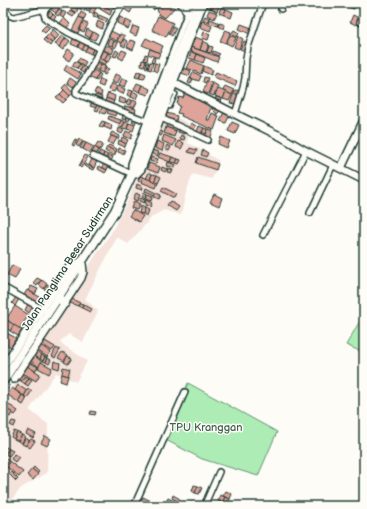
<svg xmlns="http://www.w3.org/2000/svg" width="367" height="509" viewBox="0 0 367 509" font-family="'Balsamiq Sans',sans-serif">
<style>
.built{fill:#f4e2db}
.green{fill:#adecb4;stroke:#669474}
.building{fill:#dea49a;stroke:#1f3d34}
.lines{fill:none;stroke-linecap:round;stroke-linejoin:round}
.lane-casing{stroke:#1f3d34;stroke-width:5.5}
.street-casing{stroke:#1f3d34;stroke-width:8}
.secondary-casing{stroke:#1f3d34;stroke-width:10}
.primary-casing{stroke:#1f3d34;stroke-width:11}
.path{stroke:#1f3d34;stroke-width:1;stroke-dasharray:1 3;stroke-linecap:butt}
.lane{stroke:#fdfcf7;stroke-width:2.5}
.street{stroke:#fdfcf7;stroke-width:5}
.secondary{stroke:#fdfcf7;stroke-width:7}
.primary{stroke:#fdfcf7;stroke-width:8}
.labels{text-anchor:middle;stroke-width:3;stroke-linejoin:round;paint-order:stroke}
.street-label{font-size:11px;fill:#1f3d34;stroke:#fdfcf7}
.park-label{font-size:11px;fill:#3b604e;stroke:#fdfcf7}
</style>
<rect width="100%" height="100%" fill="#fdfcf7"/>
<filter id="ink" filterUnits="userSpaceOnUse"><feTurbulence type="fractalNoise" baseFrequency=".025" numOctaves="2"/><feDisplacementMap in="SourceGraphic" scale="8" xChannelSelector="R" yChannelSelector="G"/><feConvolveMatrix kernelMatrix="1 2 1 2 8 2 1 2 1" color-interpolation-filters="sRGB"/></filter>
<g filter="url(#ink)">
<polygon class="built" points="165,112 188,123 189,132 187,143 193,145 219,161 212,179 193,174 186,192 181,215 164,210 153,216 128,244 117,237 85,299 98,311 83,342 69,334 59,342 87,361 76,382 56,373 29,410 48,424 47,473 21,488 7,506 3,506 3,402 75,295 87,276 88,267 111,233 130,196 137,177"/>
<g class="green">
<polygon points="364,314 364,353 346,345"/>
<polygon points="188,383 277,432 258,476 202,459 164,439"/>
</g>
<g class="building">
<polygon points="57,3 63,3 65,4 62,9 56,5"/>
<polygon points="77,3 82,3 80,9 75,6"/>
<polygon points="82,3 87,4 84,11 80,9"/>
<polygon points="112,3 117,3 114,8 110,6"/>
<polygon points="154,3 156,3 158,7 153,10 150,5"/>
<polygon points="168,3 171,3 175,7 165,18 159,15 157,9"/>
<polygon points="208,3 214,4 212,9 206,7"/>
<polygon points="320,3 326,3 324,7 319,5"/>
<polygon points="349,3 357,3 354,9 347,7"/>
<polygon points="360,3 364,3 364,8 359,6"/>
<polygon points="54,4 59,8 56,13 50,9"/>
<polygon points="102,4 112,10 110,15 100,9"/>
<polygon points="127,4 133,7 130,13 124,9"/>
<polygon points="214,4 219,6 217,12 212,9"/>
<polygon points="88,5 91,6 88,11 86,10"/>
<polygon points="92,6 96,8 93,14 89,12"/>
<polygon points="73,7 78,9 76,13 71,10"/>
<polygon points="221,7 226,9 224,15 219,13"/>
<polygon points="59,9 62,11 58,16 55,14"/>
<polygon points="226,9 233,12 231,18 224,15"/>
<polygon points="71,10 76,13 73,17 68,14"/>
<polygon points="209,10 217,13 214,19 207,15"/>
<polygon points="50,11 53,14 50,17 47,15"/>
<polygon points="63,11 66,13 63,18 60,16"/>
<polygon points="81,12 86,15 84,19 79,17"/>
<polygon points="95,12 98,14 97,18 93,17"/>
<polygon points="53,14 56,17 53,20 50,17"/>
<polygon points="99,15 108,19 106,22 98,19"/>
<polygon points="353,15 359,18 356,25 350,22"/>
<polygon points="158,16 173,23 166,37 152,30"/>
<polygon points="205,16 210,18 208,22 203,20"/>
<polygon points="79,17 84,19 78,33 72,30"/>
<polygon points="120,17 126,20 123,26 117,23"/>
<polygon points="64,18 70,24 66,29 60,23"/>
<polygon points="210,19 220,23 218,26 209,23"/>
<polygon points="126,20 132,23 128,29 123,26"/>
<polygon points="98,21 104,24 102,29 96,26"/>
<polygon points="202,21 212,26 210,31 200,27"/>
<polygon points="83,22 88,24 84,32 79,30"/>
<polygon points="220,23 225,25 224,29 218,26"/>
<polygon points="241,24 252,28 250,34 239,29"/>
<polygon points="46,25 50,28 45,33 41,30"/>
<polygon points="133,26 139,28 136,36 130,33"/>
<polygon points="173,26 176,28 172,36 169,34"/>
<polygon points="53,29 59,35 55,40 49,34"/>
<polygon points="87,29 93,32 90,38 85,35"/>
<polygon points="225,30 231,32 226,43 220,41"/>
<polygon points="234,30 239,33 237,37 231,34"/>
<polygon points="111,31 119,35 117,41 108,37"/>
<polygon points="93,32 98,34 95,40 90,38"/>
<polygon points="204,32 210,34 208,40 202,38"/>
<polygon points="49,34 55,40 52,43 45,38"/>
<polygon points="120,34 125,36 121,43 117,41"/>
<polygon points="62,35 66,38 59,47 55,44"/>
<polygon points="230,35 236,38 232,46 226,43"/>
<polygon points="238,36 243,39 239,49 234,47"/>
<polygon points="195,37 203,40 200,50 191,47"/>
<polygon points="45,38 52,43 50,46 43,40"/>
<polygon points="66,38 70,41 63,50 59,47"/>
<polygon points="146,38 163,46 160,53 142,45"/>
<polygon points="73,39 80,42 78,47 71,44"/>
<polygon points="109,39 114,41 112,46 107,44"/>
<polygon points="124,39 127,41 125,47 121,45"/>
<polygon points="130,40 136,42 133,50 127,47"/>
<polygon points="114,41 118,43 115,48 112,46"/>
<polygon points="203,41 209,44 206,52 200,50"/>
<polygon points="244,41 248,43 245,51 240,49"/>
<polygon points="80,42 85,45 82,50 78,47"/>
<polygon points="85,45 88,46 85,51 82,50"/>
<polygon points="107,45 114,49 112,54 104,50"/>
<polygon points="88,46 93,49 91,54 85,51"/>
<polygon points="209,46 213,47 211,53 207,52"/>
<polygon points="191,47 219,57 217,62 190,51"/>
<polygon points="68,49 74,53 69,61 63,57"/>
<polygon points="93,49 96,51 94,55 91,54"/>
<polygon points="101,49 108,53 104,60 97,56"/>
<polygon points="150,49 160,53 158,58 148,54"/>
<polygon points="116,50 119,52 116,57 113,56"/>
<polygon points="122,50 127,52 123,60 118,57"/>
<polygon points="213,51 220,54 218,56 212,53"/>
<polygon points="191,52 197,54 195,60 189,58"/>
<polygon points="108,53 112,56 108,62 104,60"/>
<polygon points="145,54 148,55 147,61 144,60"/>
<polygon points="197,54 205,58 203,63 195,60"/>
<polygon points="97,57 107,62 105,65 96,60"/>
<polygon points="153,57 155,57 154,63 151,62"/>
<polygon points="79,58 86,62 84,65 77,62"/>
<polygon points="142,60 146,61 144,66 141,65"/>
<polygon points="191,60 204,66 201,74 187,68"/>
<polygon points="75,61 80,64 77,68 72,66"/>
<polygon points="95,61 101,64 98,71 92,67"/>
<polygon points="147,62 149,62 147,68 145,67"/>
<polygon points="150,62 153,63 151,70 148,69"/>
<polygon points="155,63 159,64 157,72 153,70"/>
<polygon points="80,64 83,66 80,71 77,68"/>
<polygon points="101,64 106,66 102,73 98,71"/>
<polygon points="67,65 81,74 78,79 64,70"/>
<polygon points="83,66 86,68 83,73 80,71"/>
<polygon points="204,66 213,70 211,75 202,71"/>
<polygon points="106,68 109,69 105,75 103,74"/>
<polygon points="184,68 191,71 189,76 182,73"/>
<polygon points="93,70 99,73 95,80 89,77"/>
<polygon points="137,71 141,72 139,78 135,77"/>
<polygon points="141,72 146,74 144,79 139,78"/>
<polygon points="193,72 201,76 199,81 190,78"/>
<polygon points="216,72 237,81 235,86 214,77"/>
<polygon points="99,73 101,75 97,81 95,80"/>
<polygon points="115,74 121,76 117,84 112,82"/>
<polygon points="204,77 208,78 206,83 203,82"/>
<polygon points="70,78 76,82 73,87 67,83"/>
<polygon points="122,78 128,80 125,87 119,85"/>
<polygon points="190,78 193,79 191,84 188,83"/>
<polygon points="100,79 105,81 103,87 98,85"/>
<polygon points="207,81 212,83 208,94 203,92"/>
<polygon points="111,83 117,86 114,92 108,90"/>
<polygon points="137,83 142,85 139,92 134,89"/>
<polygon points="213,83 218,86 214,96 209,94"/>
<polygon points="66,84 73,92 70,96 62,88"/>
<polygon points="142,85 150,89 148,95 139,92"/>
<polygon points="118,86 125,89 123,94 116,91"/>
<polygon points="225,86 234,90 232,95 223,91"/>
<polygon points="96,89 102,92 101,96 94,93"/>
<polygon points="218,89 226,92 223,99 215,96"/>
<polygon points="64,90 70,96 66,100 60,94"/>
<polygon points="129,90 133,91 131,97 127,95"/>
<polygon points="235,90 241,91 240,95 234,94"/>
<polygon points="133,91 138,94 136,99 131,97"/>
<polygon points="191,92 214,105 210,110 207,120 209,120 212,113 219,116 214,130 181,116 182,114 177,113 180,106 177,104 179,97 183,98 185,93 189,95"/>
<polygon points="226,92 232,95 229,101 223,99"/>
<polygon points="108,93 115,96 114,101 106,98"/>
<polygon points="234,93 238,95 235,104 230,103"/>
<polygon points="60,94 66,100 63,103 56,97"/>
<polygon points="95,95 102,97 100,102 94,99"/>
<polygon points="119,97 126,100 125,104 118,102"/>
<polygon points="216,97 222,99 221,102 215,99"/>
<polygon points="106,98 114,101 112,106 105,103"/>
<polygon points="128,99 132,100 129,105 126,104"/>
<polygon points="133,100 137,102 134,108 130,106"/>
<polygon points="92,102 97,104 96,108 90,106"/>
<polygon points="97,104 100,105 98,111 95,110"/>
<polygon points="125,106 136,109 135,113 124,110"/>
<polygon points="215,106 220,111 217,114 212,109"/>
<polygon points="102,107 107,108 105,114 100,112"/>
<polygon points="109,108 117,111 115,116 107,113"/>
<polygon points="224,112 230,114 226,123 220,121"/>
<polygon points="167,113 177,116 176,121 166,117"/>
<polygon points="123,115 127,116 126,120 122,119"/>
<polygon points="109,116 121,120 120,124 108,119"/>
<polygon points="127,116 131,117 129,121 126,120"/>
<polygon points="134,118 137,119 135,124 132,122"/>
<polygon points="121,120 125,122 122,128 119,126"/>
<polygon points="102,121 105,122 103,128 99,126"/>
<polygon points="105,122 112,125 111,130 104,127"/>
<polygon points="125,122 129,123 127,129 122,128"/>
<polygon points="232,122 239,125 235,134 228,131"/>
<polygon points="129,123 135,125 133,131 127,129"/>
<polygon points="191,123 196,126 193,132 188,129"/>
<polygon points="168,124 178,128 176,131 166,127"/>
<polygon points="199,126 204,128 200,136 196,134"/>
<polygon points="166,127 176,131 174,137 164,133"/>
<polygon points="119,128 124,130 122,134 118,132"/>
<polygon points="204,128 208,129 206,134 202,132"/>
<polygon points="179,129 185,131 184,134 178,132"/>
<polygon points="208,129 213,131 210,139 205,137"/>
<polygon points="126,131 133,134 131,139 124,136"/>
<polygon points="160,131 163,132 161,136 158,135"/>
<polygon points="112,132 120,136 118,139 110,135"/>
<polygon points="164,135 176,140 173,146 162,141"/>
<polygon points="181,135 185,137 184,140 180,139"/>
<polygon points="111,136 117,138 113,145 108,142"/>
<polygon points="122,137 128,140 126,144 121,141"/>
<polygon points="221,137 230,141 227,148 218,144"/>
<polygon points="75,139 77,140 74,146 72,145"/>
<polygon points="79,139 83,141 79,147 76,145"/>
<polygon points="119,140 126,144 125,147 118,144"/>
<polygon points="157,141 164,144 162,151 155,148"/>
<polygon points="178,141 184,143 181,149 176,147"/>
<polygon points="83,142 86,143 83,149 80,148"/>
<polygon points="98,142 103,145 100,150 95,147"/>
<polygon points="86,143 94,147 90,153 83,149"/>
<polygon points="109,145 117,149 116,152 107,147"/>
<polygon points="167,145 171,147 169,151 165,149"/>
<polygon points="95,147 99,150 95,156 91,154"/>
<polygon points="107,147 116,152 114,156 105,151"/>
<polygon points="119,148 125,150 123,154 118,152"/>
<polygon points="190,148 197,150 195,154 188,152"/>
<polygon points="152,150 159,152 157,156 151,153"/>
<polygon points="203,150 208,153 206,157 201,155"/>
<polygon points="100,151 104,153 102,159 97,157"/>
<polygon points="104,153 108,155 105,161 102,159"/>
<polygon points="160,153 172,157 170,162 158,157"/>
<polygon points="85,155 88,157 81,168 79,166"/>
<polygon points="108,155 113,157 110,163 105,161"/>
<polygon points="151,157 158,159 156,163 150,161"/>
<polygon points="172,157 178,159 176,163 170,162"/>
<polygon points="198,157 218,164 216,170 196,163"/>
<polygon points="92,159 97,161 94,168 89,165"/>
<polygon points="178,159 181,160 179,164 176,163"/>
<polygon points="105,162 109,164 107,170 102,167"/>
<polygon points="168,162 176,165 175,168 167,166"/>
<polygon points="149,163 160,167 158,173 147,169"/>
<polygon points="85,164 94,168 93,170 84,166"/>
<polygon points="99,166 107,170 105,173 98,169"/>
<polygon points="162,167 167,169 165,172 161,170"/>
<polygon points="168,168 173,170 172,173 167,172"/>
<polygon points="149,172 152,174 150,180 146,179"/>
<polygon points="152,174 157,175 154,182 150,180"/>
<polygon points="157,175 161,177 158,183 154,182"/>
<polygon points="140,176 143,177 141,182 138,181"/>
<polygon points="143,177 158,183 156,188 141,182"/>
<polygon points="137,184 143,187 142,190 136,188"/>
<polygon points="163,187 176,194 174,198 161,191"/>
<polygon points="146,188 156,193 155,195 145,191"/>
<polygon points="144,192 147,194 145,199 142,197"/>
<polygon points="136,193 140,195 137,201 133,199"/>
<polygon points="156,193 161,195 159,199 154,197"/>
<polygon points="147,194 153,196 151,201 145,199"/>
<polygon points="214,194 222,198 219,206 210,202"/>
<polygon points="140,198 145,200 144,203 139,201"/>
<polygon points="146,200 152,203 150,207 145,205"/>
<polygon points="134,201 140,204 137,210 131,208"/>
<polygon points="170,201 179,207 176,211 167,205"/>
<polygon points="141,206 145,208 143,214 139,213"/>
<polygon points="145,208 149,210 147,216 143,214"/>
<polygon points="133,210 143,216 139,222 129,216"/>
<polygon points="12,265 20,269 15,279 7,275"/>
<polygon points="37,278 41,280 37,286 33,283"/>
<polygon points="42,280 47,284 44,289 39,285"/>
<polygon points="47,284 49,285 46,290 44,289"/>
<polygon points="31,286 38,289 35,294 29,291"/>
<polygon points="27,290 40,297 37,302 24,295"/>
<polygon points="16,297 19,299 15,306 12,303"/>
<polygon points="72,299 80,303 78,306 70,303"/>
<polygon points="80,303 83,304 82,308 78,306"/>
<polygon points="28,304 33,306 29,313 25,310"/>
<polygon points="83,304 92,309 90,312 82,308"/>
<polygon points="15,306 29,315 19,329 6,319"/>
<polygon points="4,318 14,325 10,331 3,326 3,320"/>
<polygon points="14,325 22,330 18,336 10,331"/>
<polygon points="3,331 16,338 11,347 3,343"/>
<polygon points="45,341 55,347 52,351 43,345"/>
<polygon points="40,345 51,352 47,357 37,350"/>
<polygon points="56,348 60,350 55,358 52,356"/>
<polygon points="36,351 42,355 40,359 33,355"/>
<polygon points="62,352 68,355 64,361 58,358"/>
<polygon points="42,355 45,357 43,361 40,359"/>
<polygon points="35,356 42,362 39,367 31,361"/>
<polygon points="67,356 72,358 68,364 64,362"/>
<polygon points="45,357 48,358 46,362 43,361"/>
<polygon points="48,358 51,360 49,364 46,362"/>
<polygon points="54,361 60,363 59,369 53,367"/>
<polygon points="29,362 38,367 35,371 27,366"/>
<polygon points="41,362 52,368 49,374 38,368"/>
<polygon points="27,366 40,374 36,381 23,373"/>
<polygon points="63,367 70,369 68,376 62,374"/>
<polygon points="22,374 25,376 21,381 18,380"/>
<polygon points="62,374 68,376 66,383 60,381"/>
<polygon points="25,376 29,378 25,384 21,381"/>
<polygon points="29,378 32,380 28,386 25,384"/>
<polygon points="18,385 27,391 24,396 15,390"/>
<polygon points="12,388 22,395 18,402 8,395"/>
<polygon points="28,389 32,391 27,398 24,396"/>
<polygon points="22,395 27,398 23,405 18,402"/>
<polygon points="5,402 18,411 15,415 3,408 3,405"/>
<polygon points="3,408 12,412 10,417 3,414"/>
<polygon points="91,411 96,412 95,415 90,414"/>
<polygon points="3,416 8,418 6,421 3,420"/>
<polygon points="12,421 16,422 14,427 10,425"/>
<polygon points="28,430 36,434 33,438 26,434"/>
<polygon points="14,431 17,432 14,439 11,437"/>
<polygon points="17,432 22,435 18,441 14,439"/>
<polygon points="22,435 25,437 22,443 18,441"/>
<polygon points="45,436 51,439 47,446 41,443"/>
<polygon points="25,438 29,440 26,446 22,444"/>
<polygon points="31,439 35,441 30,448 26,445"/>
<polygon points="4,446 9,449 5,454 3,453 3,447"/>
<polygon points="9,449 13,451 9,456 5,454"/>
<polygon points="14,454 19,457 15,462 11,459"/>
<polygon points="5,458 23,472 19,477 3,464 3,460"/>
<polygon points="34,467 39,472 37,474 32,469"/>
<polygon points="32,469 38,474 33,480 27,475"/>
<polygon points="11,472 18,479 16,481 9,474"/>
<polygon points="194,485 198,486 195,493 192,491"/>
<polygon points="198,486 202,488 199,494 195,493"/>
<polygon points="226,491 232,494 230,499 223,496"/>
<polygon points="173,495 180,499 179,502 172,498"/>
<polygon points="220,495 225,497 222,503 218,501"/>
<polygon points="143,497 151,501 149,506 143,506 140,504"/>
<polygon points="225,497 230,499 227,505 222,503"/>
<polygon points="168,498 178,503 176,506 164,506"/>
<polygon points="151,501 156,503 155,506 149,506"/>
<polygon points="191,502 197,505 197,506 189,506"/>
</g>
<g class="lines">
<g class="lane-casing">
<polyline id="lane" points="167,106 170,107 176,94 171,92"/>
</g>
<g class="street-casing">
<g id="street">
<path d="M53 3C47 8 41 11 46 19L69 33 99 48"/>
<path d="M125 3C106 25 100 54 85 78 82 82 79 86 76 90V93L80 95 152 123"/>
<polyline points="3,8 11,16 14,17 45,9"/>
<polyline points="281,9 283,3"/>
<polyline points="360,22 364,13"/>
<polyline points="174,83 204,3"/>
<polyline points="235,114 243,88 245,78 246,58 248,47 263,3"/>
<polyline points="161,118 208,140"/>
<polyline points="93,156 132,174"/>
<polyline points="131,173 131,164 191,3"/>
<polyline points="361,179 364,173"/>
<polyline points="310,213 333,165"/>
<polyline points="263,235 306,151"/>
<polyline points="3,287 44,310"/>
<polyline points="134,506 185,392"/>
<polyline points="204,506 219,472"/>
</g>
</g>
<g class="secondary-casing">
<g id="secondary">
<polyline points="181,3 192,17"/>
<polyline points="168,80 235,114 280,136 306,151 364,180"/>
<polyline points="341,168 364,120"/>
<polyline points="132,174 136,174 141,169 174,83"/>
<polyline points="3,367 71,265 77,263 82,263 83,272 81,278 14,379"/>
</g>
</g>
<g class="primary-casing">
<g id="primary">
<polyline points="58,298 65,303"/>
<polyline points="3,381 115,211 135,168 198,3"/>
</g>
</g>
<polyline class="path" points="3,396 11,383"/>
<use href="#lane" class="lane"/>
<use href="#street" class="street"/>
<use href="#secondary" class="secondary"/>
<use href="#primary" class="primary"/>
</g>
</g>
<g class="labels">
<g class="street-label">
<text transform="translate(67 263) rotate(-57)" y="4">Jalan Panglima Besar Sudirman</text>
</g>
<g class="park-label">
<text x="206" y="431">TPU Kranggan</text>
</g>
</g>
<rect width="367" height="509" fill="none" stroke="#fdfcf7" stroke-width="16"/>
<rect x="8" y="8" width="351" height="493" fill="none" stroke="#1f3d34" stroke-width="1.5" filter="url(#ink)"/>
</svg>
